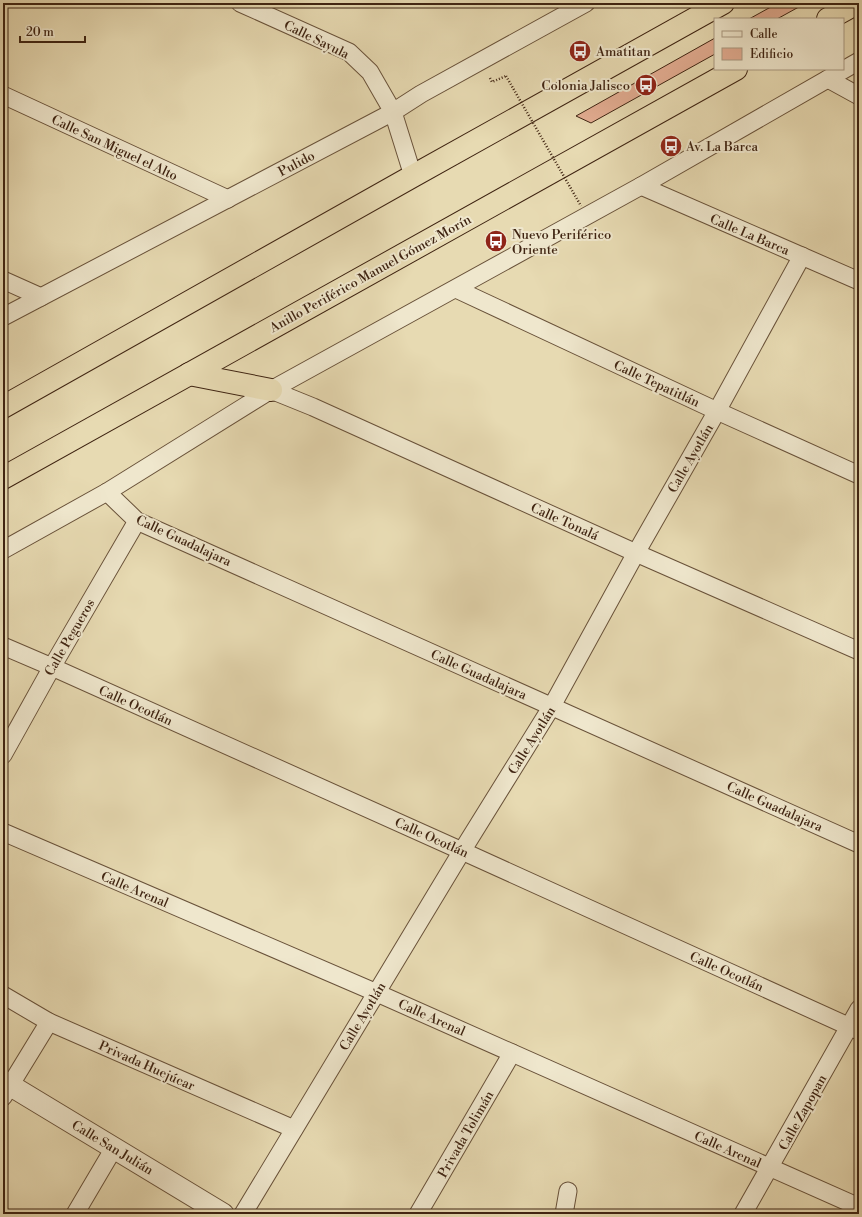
<svg xmlns="http://www.w3.org/2000/svg" width="862" height="1217" viewBox="0 0 862 1217" font-family="'Libre Bodoni',serif">
<style>
.building{fill:#e2ac91;stroke:#3f2412}
.lines{fill:none;stroke-linecap:round;stroke-linejoin:round}
.minor-casing{stroke:#69523a;stroke-width:19}
.tertiary-casing{stroke:#69523a;stroke-width:23}
.trunk-casing{stroke:#3f2412;stroke-width:24}
.path{stroke:#3f2412;stroke-width:2.5;stroke-dasharray:1 2;stroke-linecap:butt}
.minor{stroke:#efe7cd;stroke-width:17}
.tertiary{stroke:#efe7cd;stroke-width:21}
.trunk{stroke:#e7dab2;stroke-width:22}
.path-bridge{stroke:#3f2412;stroke-width:2.5;stroke-dasharray:1 2;stroke-linecap:butt}
.labels{text-anchor:middle;stroke-width:4;stroke-linejoin:round;paint-order:stroke}
.street-label{font-size:13px;fill:#3f2412;stroke:#efe7cd}
.poi-label{font-size:13px;fill:#3f2412;stroke:#efe7cd;text-anchor:start}
</style>
<rect width="100%" height="100%" fill="#e7dab2"/>
<filter id="stains"><feTurbulence type="fractalNoise" baseFrequency=".005" numOctaves="4"/><feColorMatrix values="0 0 0 0 .2 0 0 0 0 .09 0 0 0 0 .02 0 0 0 .5 -.17"/></filter>
<radialGradient id="worn" r=".72"><stop offset=".6" stop-color="#630" stop-opacity="0"/><stop offset="1" stop-color="#630" stop-opacity=".3"/></radialGradient>
<g class="building">
<polygon points="778,3 806,3 777,19 749,19"/>
<polygon points="715,38 715,54 591,123 576,116"/>
</g>
<g class="lines">
<g class="minor-casing">
<g id="minor">
<polyline points="240,3 349,52 370,72 393,112 413,176"/>
<polyline points="828,79 859,96"/>
<polyline points="3,95 228,199"/>
<polyline points="641,186 859,281"/>
<polyline points="3,280 41,297"/>
<polyline points="456,289 717,411 859,475"/>
<polyline points="3,317 393,112 421,94 586,3"/>
<polyline points="271,390 313,407 636,553 859,651"/>
<polyline points="107,492 137,521 859,844"/>
<polyline points="3,550 107,492 271,390 641,186 859,61"/>
<polyline points="3,646 52,667 462,851 859,1031"/>
<polyline points="3,755 52,667 137,521"/>
<polyline points="3,832 377,993 859,1207"/>
<polyline points="3,995 49,1022 294,1129"/>
<polyline points="3,1097 49,1022"/>
<polyline points="75,1214 114,1148"/>
<polyline points="243,1214 462,851 552,706 636,553 717,411 802,256"/>
<polyline points="418,1214 512,1053"/>
<polyline points="564,1214 568,1191"/>
<polyline points="743,1214 859,1009"/>
</g>
</g>
<g class="tertiary-casing">
<polyline id="tertiary" points="3,1081 223,1214"/>
</g>
<g class="trunk-casing">
<g id="trunk">
<polyline points="828,19 857,3"/>
<polyline points="189,374 271,390"/>
<polyline points="3,407 413,176 723,3"/>
<polyline points="3,478 736,69"/>
</g>
</g>
<polyline class="path" points="490,78 492,82 506,76"/>
<use href="#minor" class="minor"/>
<use href="#tertiary" class="tertiary"/>
<use href="#trunk" class="trunk"/>
<polyline class="path-bridge" points="506,76 581,206"/>
</g>
<defs>
<g id="bus-disc" transform="scale(1.15)"><circle r="9.5" fill="#8f2418" stroke="#efe7cd"/><path d="M-5-6H5V4H4V6H2V4H-2V6H-4V4H-5ZM-3.5-4V0h7V-4ZM-3.5 1.2v1.5H-2V1.2ZM2 1.2v1.5H3.5V1.2Z" fill="#fff"/></g>
</defs>
<g fill-rule="evenodd">
<use href="#bus-disc" x="580" y="51"/>
<use href="#bus-disc" x="646" y="85"/>
<use href="#bus-disc" x="671" y="146"/>
<use href="#bus-disc" x="496" y="241"/>
</g>
<g class="labels">
<g class="street-label">
<text transform="translate(317 39) rotate(26)" y="5">Calle Sayula</text>
<text transform="translate(115 147) rotate(25)" y="5">Calle San Miguel el Alto</text>
<text transform="translate(296 163) rotate(-28)" y="5">Pulido</text>
<text transform="translate(750 234) rotate(23)" y="5">Calle La Barca</text>
<text transform="translate(370 273) rotate(-29)" y="5">Anillo Periférico Manuel Gómez Morín</text>
<text transform="translate(657 383) rotate(25)" y="5">Calle Tepatitlán</text>
<text transform="translate(690 458) rotate(-60)" y="5">Calle Ayotlán</text>
<text transform="translate(565 521) rotate(24)" y="5">Calle Tonalá</text>
<text transform="translate(184 540) rotate(25)" y="5">Calle Guadalajara</text>
<text transform="translate(69 637) rotate(-60)" y="5">Calle Pegueros</text>
<text transform="translate(479 674) rotate(24)" y="5">Calle Guadalajara</text>
<text transform="translate(136 705) rotate(24)" y="5">Calle Ocotlán</text>
<text transform="translate(531 740) rotate(-58)" y="5">Calle Ayotlán</text>
<text transform="translate(775 806) rotate(24)" y="5">Calle Guadalajara</text>
<text transform="translate(432 837) rotate(24)" y="5">Calle Ocotlán</text>
<text transform="translate(135 889) rotate(23)" y="5">Calle Arenal</text>
<text transform="translate(727 971) rotate(24)" y="5">Calle Ocotlán</text>
<text transform="translate(362 1016) rotate(-59)" y="5">Calle Ayotlán</text>
<text transform="translate(432 1017) rotate(24)" y="5">Calle Arenal</text>
<text transform="translate(147 1065) rotate(24)" y="5">Privada Huejúcar</text>
<text transform="translate(802 1112) rotate(-61)" y="5">Calle Zapopan</text>
<text transform="translate(465 1134) rotate(-60)" y="5">Privada Tolimán</text>
<text transform="translate(113 1147) rotate(31)" y="5">Calle San Julián</text>
<text transform="translate(728 1149) rotate(24)" y="5">Calle Arenal</text>
</g>
<g class="poi-label">
<text x="596" y="56">Amatitan</text>
<text x="630" y="90" text-anchor="end">Colonia Jalisco</text>
<text x="686" y="151">Av. La Barca</text>
<text x="512" y="239">Nuevo Periférico<tspan x="512" dy="15">Oriente</tspan></text>
</g>
</g>
<rect width="862" height="1217" fill="none" stroke="#e7dab2" stroke-width="16"/>
<rect x="4" y="4" width="854" height="1209" fill="none" stroke="#3f2412" stroke-width="2"/>
<rect x="8" y="8" width="846" height="1201" fill="none" stroke="#3f2412"/>
<rect x="714" y="18" width="130" height="52" fill="#efe7cd" stroke="#a99982"/>
<rect x="722" y="31" width="20" height="6" fill="#efe7cd" stroke="#a99982"/>
<text x="750" y="38" font-size="12" fill="#3f2412">Calle</text>
<rect x="722" y="48" width="20" height="12" fill="#e2ac91" stroke="#a99982"/>
<text x="750" y="58" font-size="12" fill="#3f2412">Edificio</text>
<path d="M20 36v6h65v-6" fill="none" stroke="#3f2412" stroke-width="2"/>
<text x="26" y="36" font-size="12" fill="#3f2412" stroke="#efe7cd" stroke-width="3" paint-order="stroke">20 m</text>
<rect width="100%" height="100%" filter="url(#stains)"/>
<rect width="100%" height="100%" fill="url(#worn)"/>
</svg>
